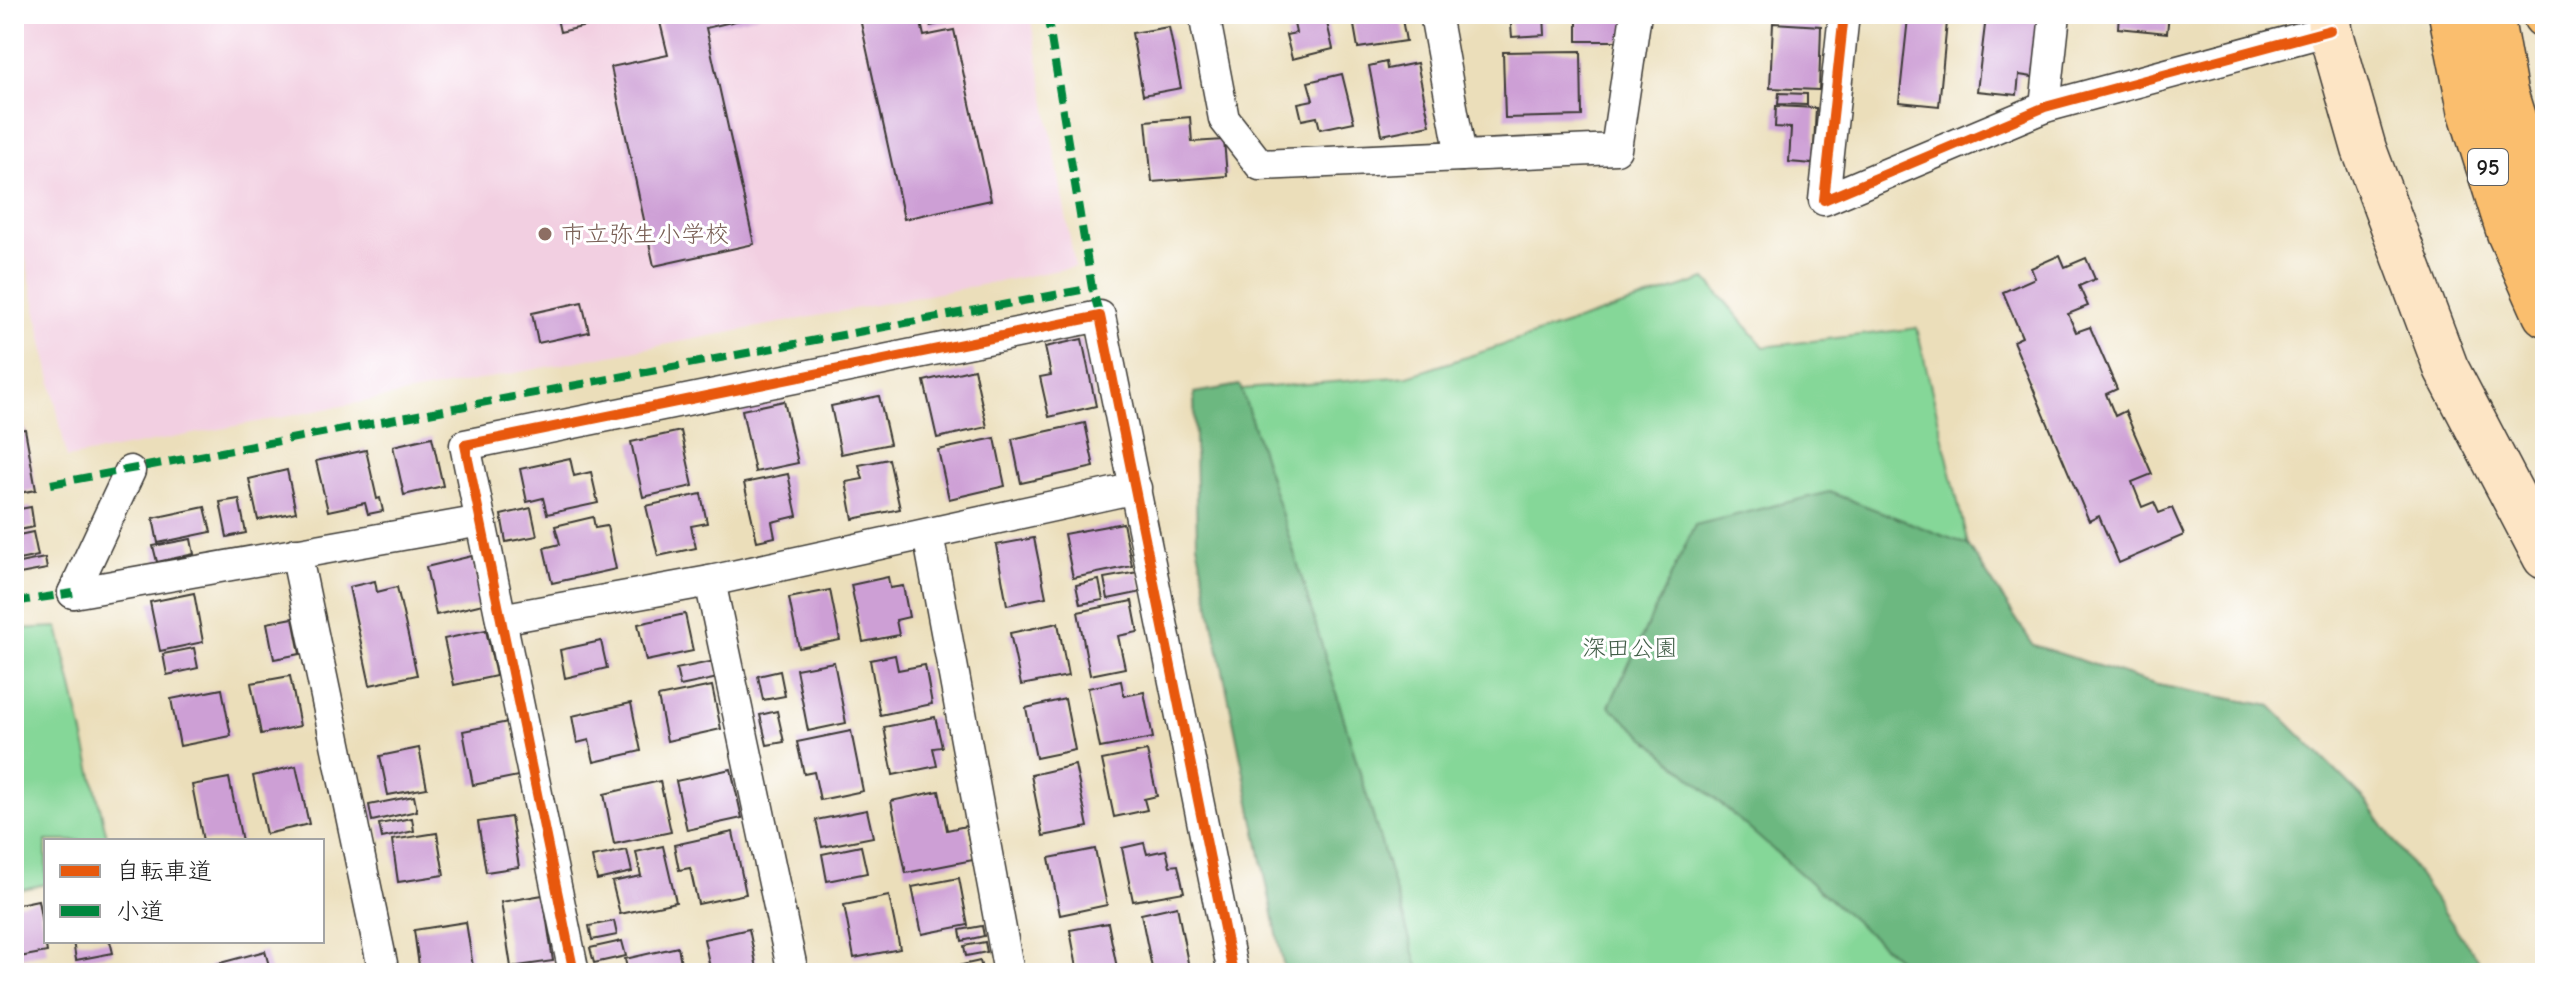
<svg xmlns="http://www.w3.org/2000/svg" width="2559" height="987" viewBox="0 0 2559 987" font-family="'Comic Neue','Klee One',sans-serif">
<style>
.built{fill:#f2cfe1}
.green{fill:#85d798;stroke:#507a5a;stroke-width:2}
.forest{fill:#6cb880;stroke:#446a4e;stroke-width:2}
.building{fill:#cd9fd5}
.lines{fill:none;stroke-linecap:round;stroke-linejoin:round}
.street-casing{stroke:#3b3934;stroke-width:33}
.secondary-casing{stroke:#3b3934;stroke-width:47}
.primary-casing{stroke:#3b3934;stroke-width:47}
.street{stroke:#fff;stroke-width:30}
.secondary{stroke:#fde5c5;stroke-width:44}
.primary{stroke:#fabe6e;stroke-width:44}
.quiet{stroke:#00873e;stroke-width:8;stroke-dasharray:16 8;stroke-linecap:butt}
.cycleway-casing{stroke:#fff;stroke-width:15}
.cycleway{stroke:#e8590c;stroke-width:10}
.education-dot{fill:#8d6e63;stroke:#fff;stroke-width:3}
.labels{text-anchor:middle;stroke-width:6;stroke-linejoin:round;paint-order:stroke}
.shield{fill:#fff;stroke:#606060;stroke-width:2}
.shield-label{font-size:22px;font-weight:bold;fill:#1c1c1c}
.education-label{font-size:24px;fill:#785e54;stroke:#fff;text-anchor:start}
.park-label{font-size:24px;fill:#415d47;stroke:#fff}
</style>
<rect width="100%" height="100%" fill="#fff"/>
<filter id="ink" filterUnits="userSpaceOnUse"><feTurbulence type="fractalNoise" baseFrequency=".0125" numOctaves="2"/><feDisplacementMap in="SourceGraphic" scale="16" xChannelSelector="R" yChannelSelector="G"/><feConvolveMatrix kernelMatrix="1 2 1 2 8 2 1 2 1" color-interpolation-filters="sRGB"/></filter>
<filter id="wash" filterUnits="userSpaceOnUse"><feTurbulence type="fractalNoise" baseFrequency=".006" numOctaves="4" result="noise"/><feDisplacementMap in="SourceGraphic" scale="32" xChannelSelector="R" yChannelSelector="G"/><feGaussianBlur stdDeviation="1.8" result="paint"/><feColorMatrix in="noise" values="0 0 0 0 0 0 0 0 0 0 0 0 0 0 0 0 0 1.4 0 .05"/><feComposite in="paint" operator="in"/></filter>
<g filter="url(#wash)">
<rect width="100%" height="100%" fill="#ebdeba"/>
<polygon class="built" points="14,14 1030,14 1075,267 67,458 14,202"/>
<g class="green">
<polygon points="1706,279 1764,347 1917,328 1968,545 2033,645 2157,685 2271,706 2486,973 1290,973 1194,393 1408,376"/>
<polygon points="58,627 108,841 46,841 46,884 14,891 14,629"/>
</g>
<g class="forest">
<polygon points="1240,385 1296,559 1420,973 1285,973 1197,544 1194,393"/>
<polygon points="1829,492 1968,545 2033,645 2157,685 2271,706 2366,801 2487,973 1914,973 1609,706 1695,525"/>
</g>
<g id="blocks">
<g class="building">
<polygon points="556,14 634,14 634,15 560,32"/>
<polygon points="658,14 761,15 706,28 754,244 654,266 611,67 668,55"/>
<polygon points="859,14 919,14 924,36 954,30 991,200 904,219"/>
<polygon points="928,14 975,14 975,15 930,26"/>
<polygon points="1292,14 1325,14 1333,49 1292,59 1286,35 1296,33"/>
<polygon points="1352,14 1401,14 1406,41 1358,48"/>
<polygon points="1510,14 1544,14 1545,35 1512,37"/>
<rect x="1577" y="14" width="50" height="27"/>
<polygon points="2119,14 2169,14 2167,33 2118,28"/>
<polygon points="1986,17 2040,22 2033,77 2019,75 2017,95 1977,91"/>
<polygon points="1908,18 1947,22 1939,106 1899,102"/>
<polygon points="1773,23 1821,26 1819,90 1770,88"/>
<polygon points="1169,27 1181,88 1143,95 1132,33"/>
<polygon points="1581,51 1582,116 1505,118 1503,52"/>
<polygon points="1386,62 1387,69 1417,63 1430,125 1382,135 1369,66"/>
<polygon points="1342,74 1354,122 1320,129 1317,117 1302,120 1298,103 1313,100 1308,82"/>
<polygon points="1779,93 1807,94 1807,105 1778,104"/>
<polygon points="1776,106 1816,108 1813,164 1789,162 1791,128 1775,127"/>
<polygon points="1190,117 1192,142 1224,140 1227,176 1152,182 1146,121"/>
<polygon points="2060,255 2065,267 2086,258 2095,279 2079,286 2088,306 2068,314 2076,332 2090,327 2117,389 2106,394 2115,416 2125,411 2152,474 2132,482 2142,507 2154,502 2159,513 2172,508 2184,535 2119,563 2099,516 2089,521 2013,341 2022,337 2003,292 2035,278 2031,268"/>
<polygon points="582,302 589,332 538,343 532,313"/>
<polygon points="1082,339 1096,406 1049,417 1040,377 1051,375 1045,347"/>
<polygon points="974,369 987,427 937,438 924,381"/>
<polygon points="14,381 22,415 14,417"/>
<polygon points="879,396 890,444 841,454 831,406"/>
<polygon points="784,401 798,463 755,472 742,410"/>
<polygon points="1085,423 1094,467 1021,483 1012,439"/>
<polygon points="25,429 36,490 14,494 14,431"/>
<polygon points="681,431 693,486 643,497 631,442"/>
<polygon points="432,437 443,486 404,495 393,446"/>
<polygon points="995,438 1005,486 949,499 938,450"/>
<polygon points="366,450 377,499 380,498 383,511 368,514 365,503 328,511 316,461"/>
<polygon points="570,458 574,476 591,472 598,503 547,514 543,498 527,502 520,469"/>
<polygon points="889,459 900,509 853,519 846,482 863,479 859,465"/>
<polygon points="287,470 296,512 258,520 249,479"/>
<polygon points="788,474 797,516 772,522 775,537 757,541 744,483"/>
<polygon points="701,494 707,523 691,526 696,548 658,556 646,506"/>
<polygon points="239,499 246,533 227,537 220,502"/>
<polygon points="31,507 34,527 14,531 14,510"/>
<polygon points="205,507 211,532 158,543 153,518"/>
<polygon points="531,508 537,536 506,542 501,515"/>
<polygon points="593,517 595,528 607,526 616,569 552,583 544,548 560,544 555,526"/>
<polygon points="1123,523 1132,566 1073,578 1064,534"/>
<polygon points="33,532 38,556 14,561 14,536"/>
<polygon points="1034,538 1046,597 1007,605 996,545"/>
<polygon points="191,539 194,554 157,562 153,546"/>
<polygon points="472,556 483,604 436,615 426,567"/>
<polygon points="45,558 47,569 14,575 14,564"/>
<polygon points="1138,572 1142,592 1108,599 1104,578"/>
<polygon points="888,577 890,588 903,586 909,617 896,620 899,635 863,642 851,585"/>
<polygon points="1099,580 1103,600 1080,604 1076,585"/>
<polygon points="375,581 377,592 397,587 417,675 370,685 349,587"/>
<polygon points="830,590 840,640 799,648 789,598"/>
<polygon points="194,593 203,642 160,651 150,602"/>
<polygon points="1132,601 1138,632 1118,636 1125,668 1090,675 1078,612"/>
<polygon points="685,614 693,651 646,661 638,624"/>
<polygon points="293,618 300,654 274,659 267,623"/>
<polygon points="1058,623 1068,676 1021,685 1010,633"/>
<polygon points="486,630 496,676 454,685 444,639"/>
<polygon points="601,641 607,668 565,678 560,650"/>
<polygon points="194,648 198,668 167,675 163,654"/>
<polygon points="895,655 898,670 925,665 932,704 880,715 870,660"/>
<polygon points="715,661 718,678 680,686 676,669"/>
<polygon points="834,662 846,723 808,731 796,669"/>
<polygon points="780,671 785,696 763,700 758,676"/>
<polygon points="290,676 300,726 261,734 251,683"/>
<polygon points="1121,681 1124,696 1144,692 1153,738 1100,748 1088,688"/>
<polygon points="712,686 721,729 667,741 658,697"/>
<polygon points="222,689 231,736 180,746 171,699"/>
<polygon points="1065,699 1075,750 1036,758 1026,708"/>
<polygon points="631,703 641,751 594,762 589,740 577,743 572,716"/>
<polygon points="777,711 784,742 767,745 760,715"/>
<polygon points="935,717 942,747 933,748 937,766 893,775 884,727"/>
<polygon points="508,722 518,776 473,785 463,731"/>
<polygon points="851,731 863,791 820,800 814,772 804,774 797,742"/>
<polygon points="419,748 427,788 388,795 380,756"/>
<polygon points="1147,751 1157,796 1144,799 1147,810 1114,817 1102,760"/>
<polygon points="1075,765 1088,827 1043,836 1031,775"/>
<polygon points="296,766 309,824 266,834 253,776"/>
<polygon points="731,769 742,818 687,830 676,781"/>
<polygon points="229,778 242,841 203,841 192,785"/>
<polygon points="660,781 671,832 614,844 604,794"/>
<polygon points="939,791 947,830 966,826 973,860 906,873 891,801"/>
<polygon points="414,796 417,811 372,821 369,805"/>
<polygon points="867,810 873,837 822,847 816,820"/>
<polygon points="511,817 519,867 486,872 478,822"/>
<polygon points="412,818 414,831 382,838 379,824"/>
<polygon points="733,832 746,894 698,904 690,868 679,870 674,845"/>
<polygon points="437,833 444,875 398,882 392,840"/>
<polygon points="1144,843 1147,854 1166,850 1170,866 1178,865 1184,892 1133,901 1122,848"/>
<polygon points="663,846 676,902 620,914 612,882 641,876 636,852"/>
<polygon points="861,846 867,873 827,881 822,854"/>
<polygon points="1095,849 1107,905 1060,915 1049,858"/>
<polygon points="627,850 632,872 597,880 592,857"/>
<polygon points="959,878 968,925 922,934 912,887"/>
<polygon points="543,895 553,961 511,967 501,902"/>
<polygon points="889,896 900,949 854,958 844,905"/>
<polygon points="38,900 47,952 14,958 14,905"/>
<polygon points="1177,906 1189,968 1153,973 1141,914"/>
<polygon points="614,921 617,935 592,940 589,926"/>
<polygon points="466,922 474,973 420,973 414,930"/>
<polygon points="1108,923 1118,973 1078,973 1070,930"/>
<polygon points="982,926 984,936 962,941 960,930"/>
<polygon points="749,929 758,973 711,973 704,939"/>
<polygon points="73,941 110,941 113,953 76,960"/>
<polygon points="622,941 626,956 594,963 590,948"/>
<polygon points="985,942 987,952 966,956 964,946"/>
<polygon points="678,947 683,973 628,973 625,959"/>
<polygon points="265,951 271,973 211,973 209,966"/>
<polygon points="980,961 983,973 932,973 931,972"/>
<polygon points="903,964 904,973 865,973 865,972"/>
</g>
</g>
</g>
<g filter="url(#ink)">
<use href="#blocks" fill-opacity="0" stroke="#3b3934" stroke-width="2"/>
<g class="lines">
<g class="street-casing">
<g id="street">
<polyline points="1204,14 1224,119 1260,165 1616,149 1636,14"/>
<polyline points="1435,14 1461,156"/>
<polyline points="1844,14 1824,200 2045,107 2330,30"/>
<polyline points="2045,107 2055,14"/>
<polyline points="928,534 1009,973"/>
<polyline points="296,553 384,973"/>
<polyline points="710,581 793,973"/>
<polyline points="73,593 481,521"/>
<polyline points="73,593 130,471"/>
<polyline points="501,619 710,581 1136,488"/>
<polyline points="574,973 465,445 1100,316 1233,973"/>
</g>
</g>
<g class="secondary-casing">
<polyline id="secondary" points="2329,14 2330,30 2364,149 2446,368 2545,557"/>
</g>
<g class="primary-casing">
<g id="primary">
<polyline points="2451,14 2470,109 2509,233 2545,314"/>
<polyline points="2491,14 2505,92 2545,219"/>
<polyline points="2545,14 2545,16"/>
</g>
</g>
<use href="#street" class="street"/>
<use href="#secondary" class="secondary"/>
<use href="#primary" class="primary"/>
<g class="quiet">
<polyline points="1047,14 1092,288 1100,316"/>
<polyline points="51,484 1092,288"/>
<polyline points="14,602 73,593"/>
</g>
<g class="cycleway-casing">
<g id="cycleway">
<polyline points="1844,14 1824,200 2045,107 2330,30"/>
<polyline points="574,973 465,445 1100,316 1233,973"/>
</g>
</g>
<use href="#cycleway" class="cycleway"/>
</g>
</g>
<circle class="education-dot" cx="545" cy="234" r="8"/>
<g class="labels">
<rect class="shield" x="2468" y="149" width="40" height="36" rx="6"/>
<g class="shield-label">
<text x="2488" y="175">95</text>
</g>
<g class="education-label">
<text x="561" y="242">市立弥生小学校</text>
</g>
<g class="park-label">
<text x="1630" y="656">深田公園</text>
</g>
</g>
<rect width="2559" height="987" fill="none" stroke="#fff" stroke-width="48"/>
<rect x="44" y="839" width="280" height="104" fill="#ffffff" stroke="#a4a4a4" stroke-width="2"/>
<rect x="60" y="865" width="40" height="12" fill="#e8590c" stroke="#a4a4a4" stroke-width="2"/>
<text x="116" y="879" font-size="24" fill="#1c1c1c">自転車道</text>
<rect x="60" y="905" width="40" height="12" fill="#00873e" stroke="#a4a4a4" stroke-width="2"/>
<text x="116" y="919" font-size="24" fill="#1c1c1c">小道</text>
</svg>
